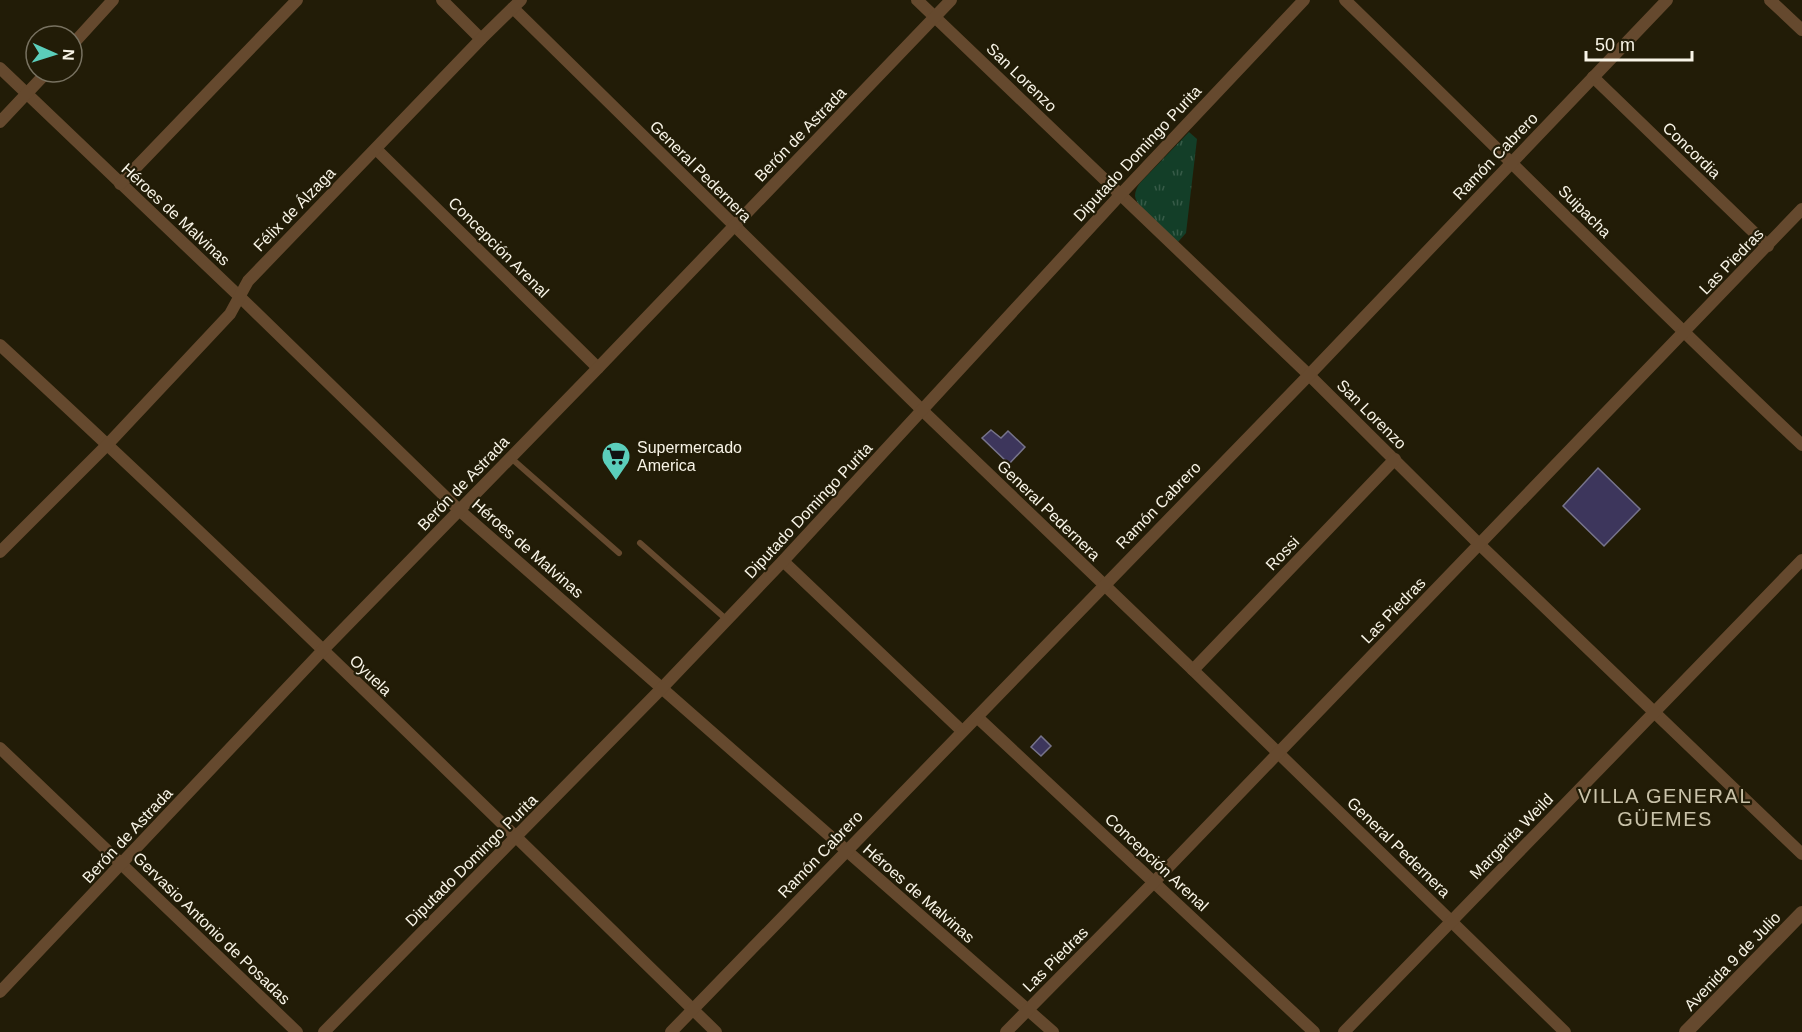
<svg xmlns="http://www.w3.org/2000/svg" width="1802" height="1032" viewBox="0 0 1802 1032" font-family="Arial,sans-serif">
<style>
.park{fill:url(#park-tufts)}
.building{fill:#3d365c;stroke:#77748b;stroke-width:1.5}
.lines{fill:none;stroke-linecap:round;stroke-linejoin:round}
.service{stroke:#65492e;stroke-width:6}
.minor{stroke:#65492e;stroke-width:12}
.tertiary{stroke:#65492e;stroke-width:14}
.labels{text-anchor:middle;stroke-width:4.5;stroke-linejoin:round;paint-order:stroke}
.street-label{font-size:16px;fill:#f8f4e7;stroke:#221c07}
.poi-label{font-size:16px;fill:#f8f4e7;stroke:#221c07;text-anchor:start}
.quarter-label{font-size:20px;letter-spacing:1.5px;fill:#cac3aa;stroke:#221c07}
</style>
<defs>
<pattern id="park-tufts" width="24" height="20" patternUnits="userSpaceOnUse" patternTransform="scale(1.5)"><rect width="24" height="20" fill="#133e28"/><path d="M3 7l-1-3M5 7V3M7 7l1-3M15 17l-1-3M17 17v-4M19 17l1-3" fill="none" stroke="#365a47"/></pattern>
</defs>
<rect width="100%" height="100%" fill="#221c07"/>
<path class="park" d="M1189 132 1197 139 1186 233 1178 242C1169 233 1136 208 1135 196 1135 191 1137 187 1140 183Z"/>
<g class="building">
<polygon points="991,430 1001,438 1008,431 1025,447 1009,464 982,438"/>
<polygon points="1598,468 1640,509 1604,546 1563,506"/>
<polygon points="1041,736 1051,746 1041,756 1031,747"/>
</g>
<g class="lines">
<g class="service">
<polyline points="511,458 619,553"/>
<polyline points="640,543 727,620"/>
</g>
<g class="minor">
<polyline points="442,0 481,39"/>
<polyline points="917,0 1309,375 1479,544 1802,854"/>
<path d="M1345 0C1498 148 1647 299 1802 445"/>
<polyline points="1770,0 1802,30"/>
<polyline points="513,8 923,411 1193,670 1565,1032"/>
<polyline points="72,45 113,0"/>
<polyline points="0,68 240,297 459,510 1053,1032"/>
<polyline points="1593,77 1768,246"/>
<polyline points="0,122 47,72"/>
<polyline points="376,149 598,368"/>
<polyline points="120,184 297,0"/>
<path d="M0 345C243 569 479 801 716 1032"/>
<polyline points="0,552 108,444 230,314 248,281 481,39 521,0"/>
<polyline points="783,561 962,731"/>
<polyline points="1193,670 1395,459"/>
<polyline points="977,717 1314,1032"/>
<polyline points="0,748 297,1032"/>
<polyline points="0,992 323,650 598,368 951,0"/>
<polyline points="324,1032 662,688 783,561 1121,194 1304,0"/>
<polyline points="671,1032 1309,375 1667,0"/>
<polyline points="1006,1032 1154,882 1802,209"/>
<polyline points="1344,1032 1802,560"/>
</g>
<polyline class="tertiary" points="1686,1032 1802,913"/>
</g>
<defs>
<g id="supermarket-pin" transform="scale(1.5)"><path d="M0 17L-7.5 6A9.5 9.5 0 1 1 7.5 6Z" fill="#5bcebb" stroke="#221c07"/><path d="M-6-5.5h2.5l.6 2H6L4.5 2H-2.5L-4.4-4H-6ZM-1.5 3.2a1.3 1.3 0 1 0 .1 0ZM3 3.2a1.3 1.3 0 1 0 .1 0Z" fill="#111"/></g>
</defs>
<g fill-rule="evenodd">
<use href="#supermarket-pin" x="616" y="456"/>
</g>
<g class="labels">
<g class="street-label">
<text transform="translate(1022 77) rotate(44)" y="6">San Lorenzo</text>
<text transform="translate(800 134) rotate(-46)" y="6">Berón de Astrada</text>
<text transform="translate(1692 150) rotate(44)" y="6">Concordia</text>
<text transform="translate(1137 153) rotate(-47)" y="6">Diputado Domingo Purita</text>
<text transform="translate(1495 156) rotate(-46)" y="6">Ramón Cabrero</text>
<text transform="translate(701 171) rotate(45)" y="6">General Pedernera</text>
<text transform="translate(294 209) rotate(-46)" y="6">Félix de Álzaga</text>
<text transform="translate(1585 211) rotate(45)" y="6">Suipacha</text>
<text transform="translate(176 214) rotate(43)" y="6">Héroes de Malvinas</text>
<text transform="translate(499 247) rotate(45)" y="6">Concepción Arenal</text>
<text transform="translate(1731 261) rotate(-46)" y="6">Las Piedras</text>
<text transform="translate(1372 414) rotate(45)" y="6">San Lorenzo</text>
<text transform="translate(463 483) rotate(-46)" y="6">Berón de Astrada</text>
<text transform="translate(1158 505) rotate(-46)" y="6">Ramón Cabrero</text>
<text transform="translate(808 510) rotate(-47)" y="6">Diputado Domingo Purita</text>
<text transform="translate(1049 510) rotate(44)" y="6">General Pedernera</text>
<text transform="translate(528 548) rotate(41)" y="6">Héroes de Malvinas</text>
<text transform="translate(1282 553) rotate(-46)" y="6">Rossi</text>
<text transform="translate(1393 610) rotate(-46)" y="6">Las Piedras</text>
<text transform="translate(371 675) rotate(44)" y="6">Oyuela</text>
<text transform="translate(127 835) rotate(-47)" y="6">Berón de Astrada</text>
<text transform="translate(1511 836) rotate(-46)" y="6">Margarita Weild</text>
<text transform="translate(1399 847) rotate(44)" y="6">General Pedernera</text>
<text transform="translate(820 854) rotate(-46)" y="6">Ramón Cabrero</text>
<text transform="translate(471 860) rotate(-45)" y="6">Diputado Domingo Purita</text>
<text transform="translate(1157 862) rotate(43)" y="6">Concepción Arenal</text>
<text transform="translate(919 893) rotate(41)" y="6">Héroes de Malvinas</text>
<text transform="translate(212 928) rotate(44)" y="6">Gervasio Antonio de Posadas</text>
<text transform="translate(1055 959) rotate(-45)" y="6">Las Piedras</text>
<text transform="translate(1732 961) rotate(-46)" y="6">Avenida 9 de Julio</text>
</g>
<g class="poi-label">
<text x="637" y="453">Supermercado<tspan x="637" dy="18">America</tspan></text>
</g>
<g class="quarter-label">
<text x="1665" y="803">VILLA GENERAL<tspan x="1665" dy="23">GÜEMES</tspan></text>
</g>
</g>
<g transform="translate(54 54) rotate(93)"><circle r="28" fill="#221c07" stroke="#787261" stroke-width="1.5"/>
<path d="M0-4.5L10 22L0 15L-10 22Z" fill="#5bcebb"/>
<text y="-9" font-size="16" font-weight="bold" text-anchor="middle" fill="#f8f4e7">N</text>
</g>
<path d="M1586 51v9h106v-9" fill="none" stroke="#f8f4e7" stroke-width="3"/>
<text x="1595" y="51" font-size="18" fill="#f8f4e7" stroke="#221c07" stroke-width="4.5" paint-order="stroke">50 m</text>
</svg>
